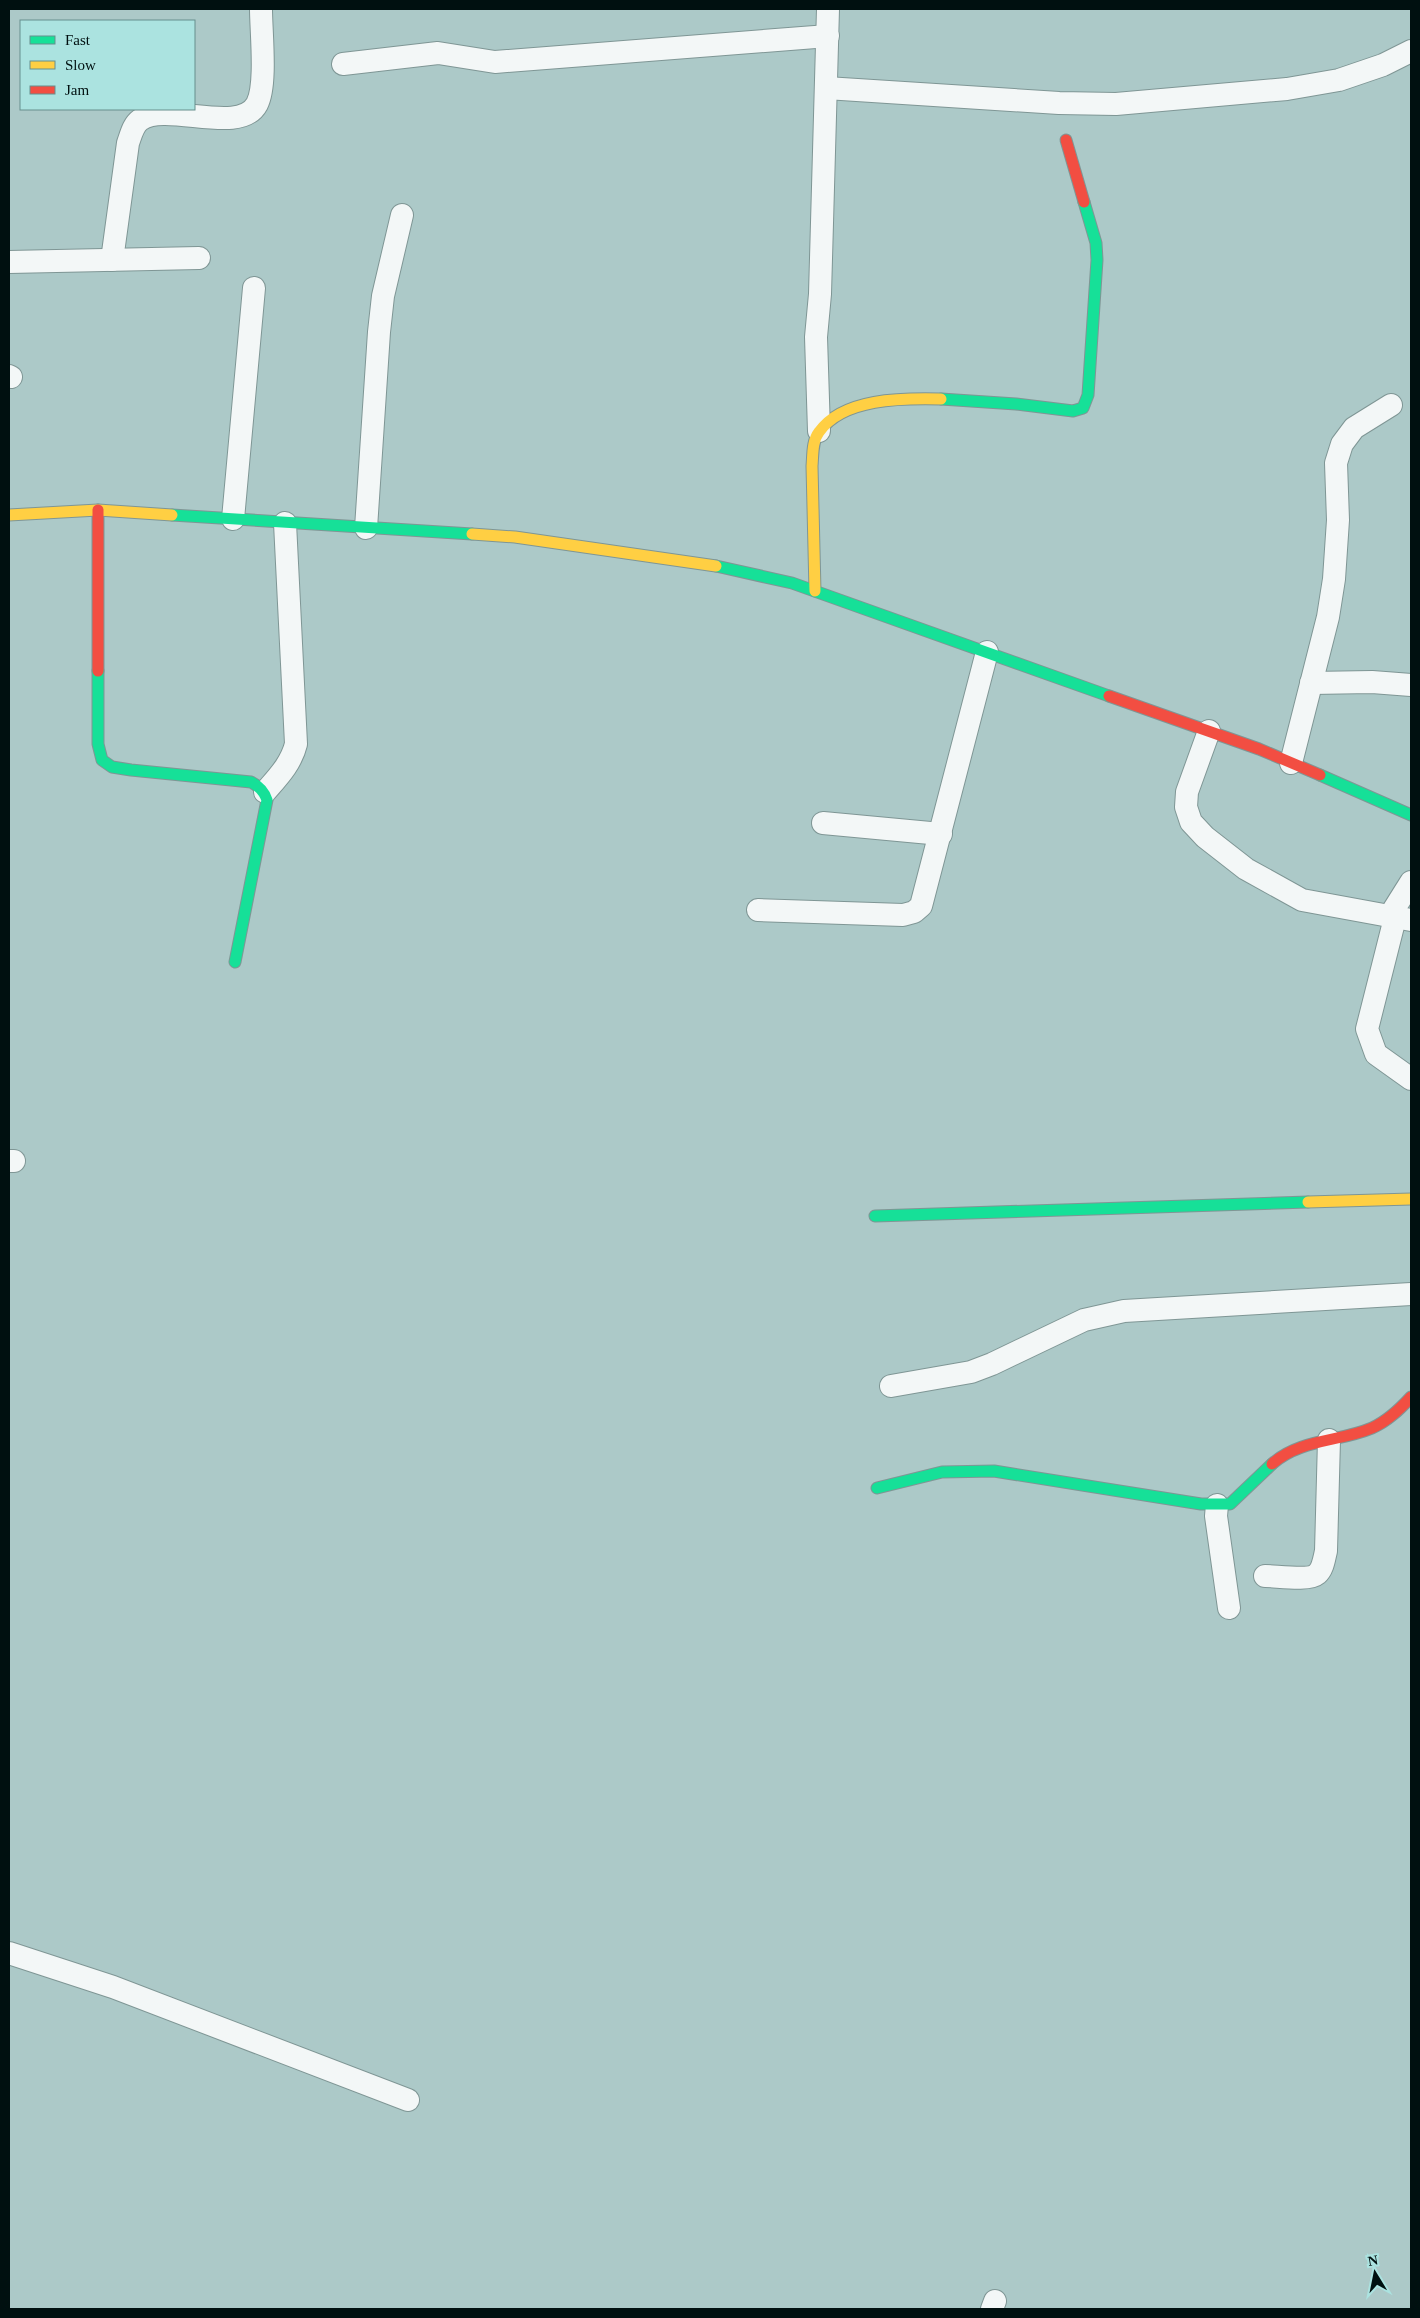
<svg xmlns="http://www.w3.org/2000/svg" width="1420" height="2318" viewBox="0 0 1420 2318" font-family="Georgia,serif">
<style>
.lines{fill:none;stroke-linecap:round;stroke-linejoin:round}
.street-casing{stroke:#7f9695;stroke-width:24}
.fast-casing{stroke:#7f9695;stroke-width:13}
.slow-casing{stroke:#7f9695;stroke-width:13}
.jam-casing{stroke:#7f9695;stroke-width:13}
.street{stroke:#f3f7f7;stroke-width:22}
.fast{stroke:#16e098;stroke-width:11}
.slow{stroke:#ffcf43;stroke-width:11}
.jam{stroke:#f24e42;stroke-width:11}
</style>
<rect width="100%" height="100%" fill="#acc9c8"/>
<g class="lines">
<g class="street-casing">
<g id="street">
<polyline points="343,64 438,53 495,62 828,36"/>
<polyline points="826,88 1059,103 1116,104 1287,89 1339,80 1383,65 1411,51"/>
<path d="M112 260 128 143C131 135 133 125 140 120 166 101 240 136 257 104 267 85 261 32 261 9"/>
<polyline points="9,262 199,258"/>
<polyline points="9,376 11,377"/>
<polyline points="819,431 816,337 820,294 828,9"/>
<polyline points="233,519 254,288"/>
<polyline points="366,528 379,332 383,296 402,215"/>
<polyline points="1311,683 1372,682 1411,685"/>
<polyline points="1209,731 1187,792 1186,807 1191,822 1205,837 1246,869 1302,900 1411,920"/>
<polyline points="1291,763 1328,617 1334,579 1338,520 1336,463 1342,444 1354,428 1391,405"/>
<path d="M265 792C278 777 291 764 296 744L285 523"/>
<polyline points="823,823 941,834"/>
<polyline points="758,910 903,915 914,912 921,906 987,652"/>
<polyline points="1389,917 1411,882"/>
<polyline points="1395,918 1367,1029 1376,1054 1411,1079"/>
<polyline points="9,1161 14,1161"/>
<polyline points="891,1386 971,1372 992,1364 1084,1320 1124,1311 1411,1294"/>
<polyline points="1217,1505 1216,1516 1229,1608"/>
<path d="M1265 1576C1277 1576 1309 1581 1317 1574 1323 1569 1324 1559 1326 1551L1329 1440"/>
<polyline points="9,1953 113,1987 408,2100"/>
<polyline points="992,2309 995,2301"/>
</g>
</g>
<g class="fast-casing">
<g id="fast">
<polyline points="941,399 1016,404 1073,411 1083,408 1088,395 1097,260 1096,243 1084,202"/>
<polyline points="172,515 472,534"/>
<polyline points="716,566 792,583 1109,696"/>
<path d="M98 671V744L102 760 112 767 131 770 251 782C259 786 264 791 267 800L235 962"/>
<polyline points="1320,775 1411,815"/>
<polyline points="875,1216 1308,1202"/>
<polyline points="877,1488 942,1472 994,1471 1201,1504 1230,1504 1272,1464"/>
</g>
</g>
<g class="slow-casing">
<g id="slow">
<polyline points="9,515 98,510 172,515"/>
<polyline points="472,534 515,537 716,566"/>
<path d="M815 591 812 466C813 455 812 441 819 432 843 398 902 398 941 399"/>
<polyline points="1308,1202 1411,1199"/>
</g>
</g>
<g class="jam-casing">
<g id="jam">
<polyline points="1066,140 1084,202"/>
<polyline points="98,510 98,671"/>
<polyline points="1109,696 1259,749 1320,775"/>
<path d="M1272 1464C1300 1439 1339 1442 1372 1428 1388 1421 1400 1409 1411 1397"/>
</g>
</g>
<use href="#street" class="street"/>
<use href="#fast" class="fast"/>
<use href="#slow" class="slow"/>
<use href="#jam" class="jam"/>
</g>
<rect width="1420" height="2318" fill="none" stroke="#001010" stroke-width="20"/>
<rect x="20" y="20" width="175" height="90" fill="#abe3e0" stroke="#678f8d"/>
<rect x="30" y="36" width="25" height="8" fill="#16e098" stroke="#678f8d"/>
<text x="65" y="45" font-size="15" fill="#001010">Fast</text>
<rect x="30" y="61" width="25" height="8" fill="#ffcf43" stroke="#678f8d"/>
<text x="65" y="70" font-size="15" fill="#001010">Slow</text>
<rect x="30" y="86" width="25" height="8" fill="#f24e42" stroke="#678f8d"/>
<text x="65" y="95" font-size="15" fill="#001010">Jam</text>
<g transform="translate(1375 2273) rotate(350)" stroke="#abe3e0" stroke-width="4" paint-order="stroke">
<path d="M0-4L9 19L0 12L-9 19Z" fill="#001010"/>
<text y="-8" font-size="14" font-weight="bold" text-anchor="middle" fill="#001010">N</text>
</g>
</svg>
